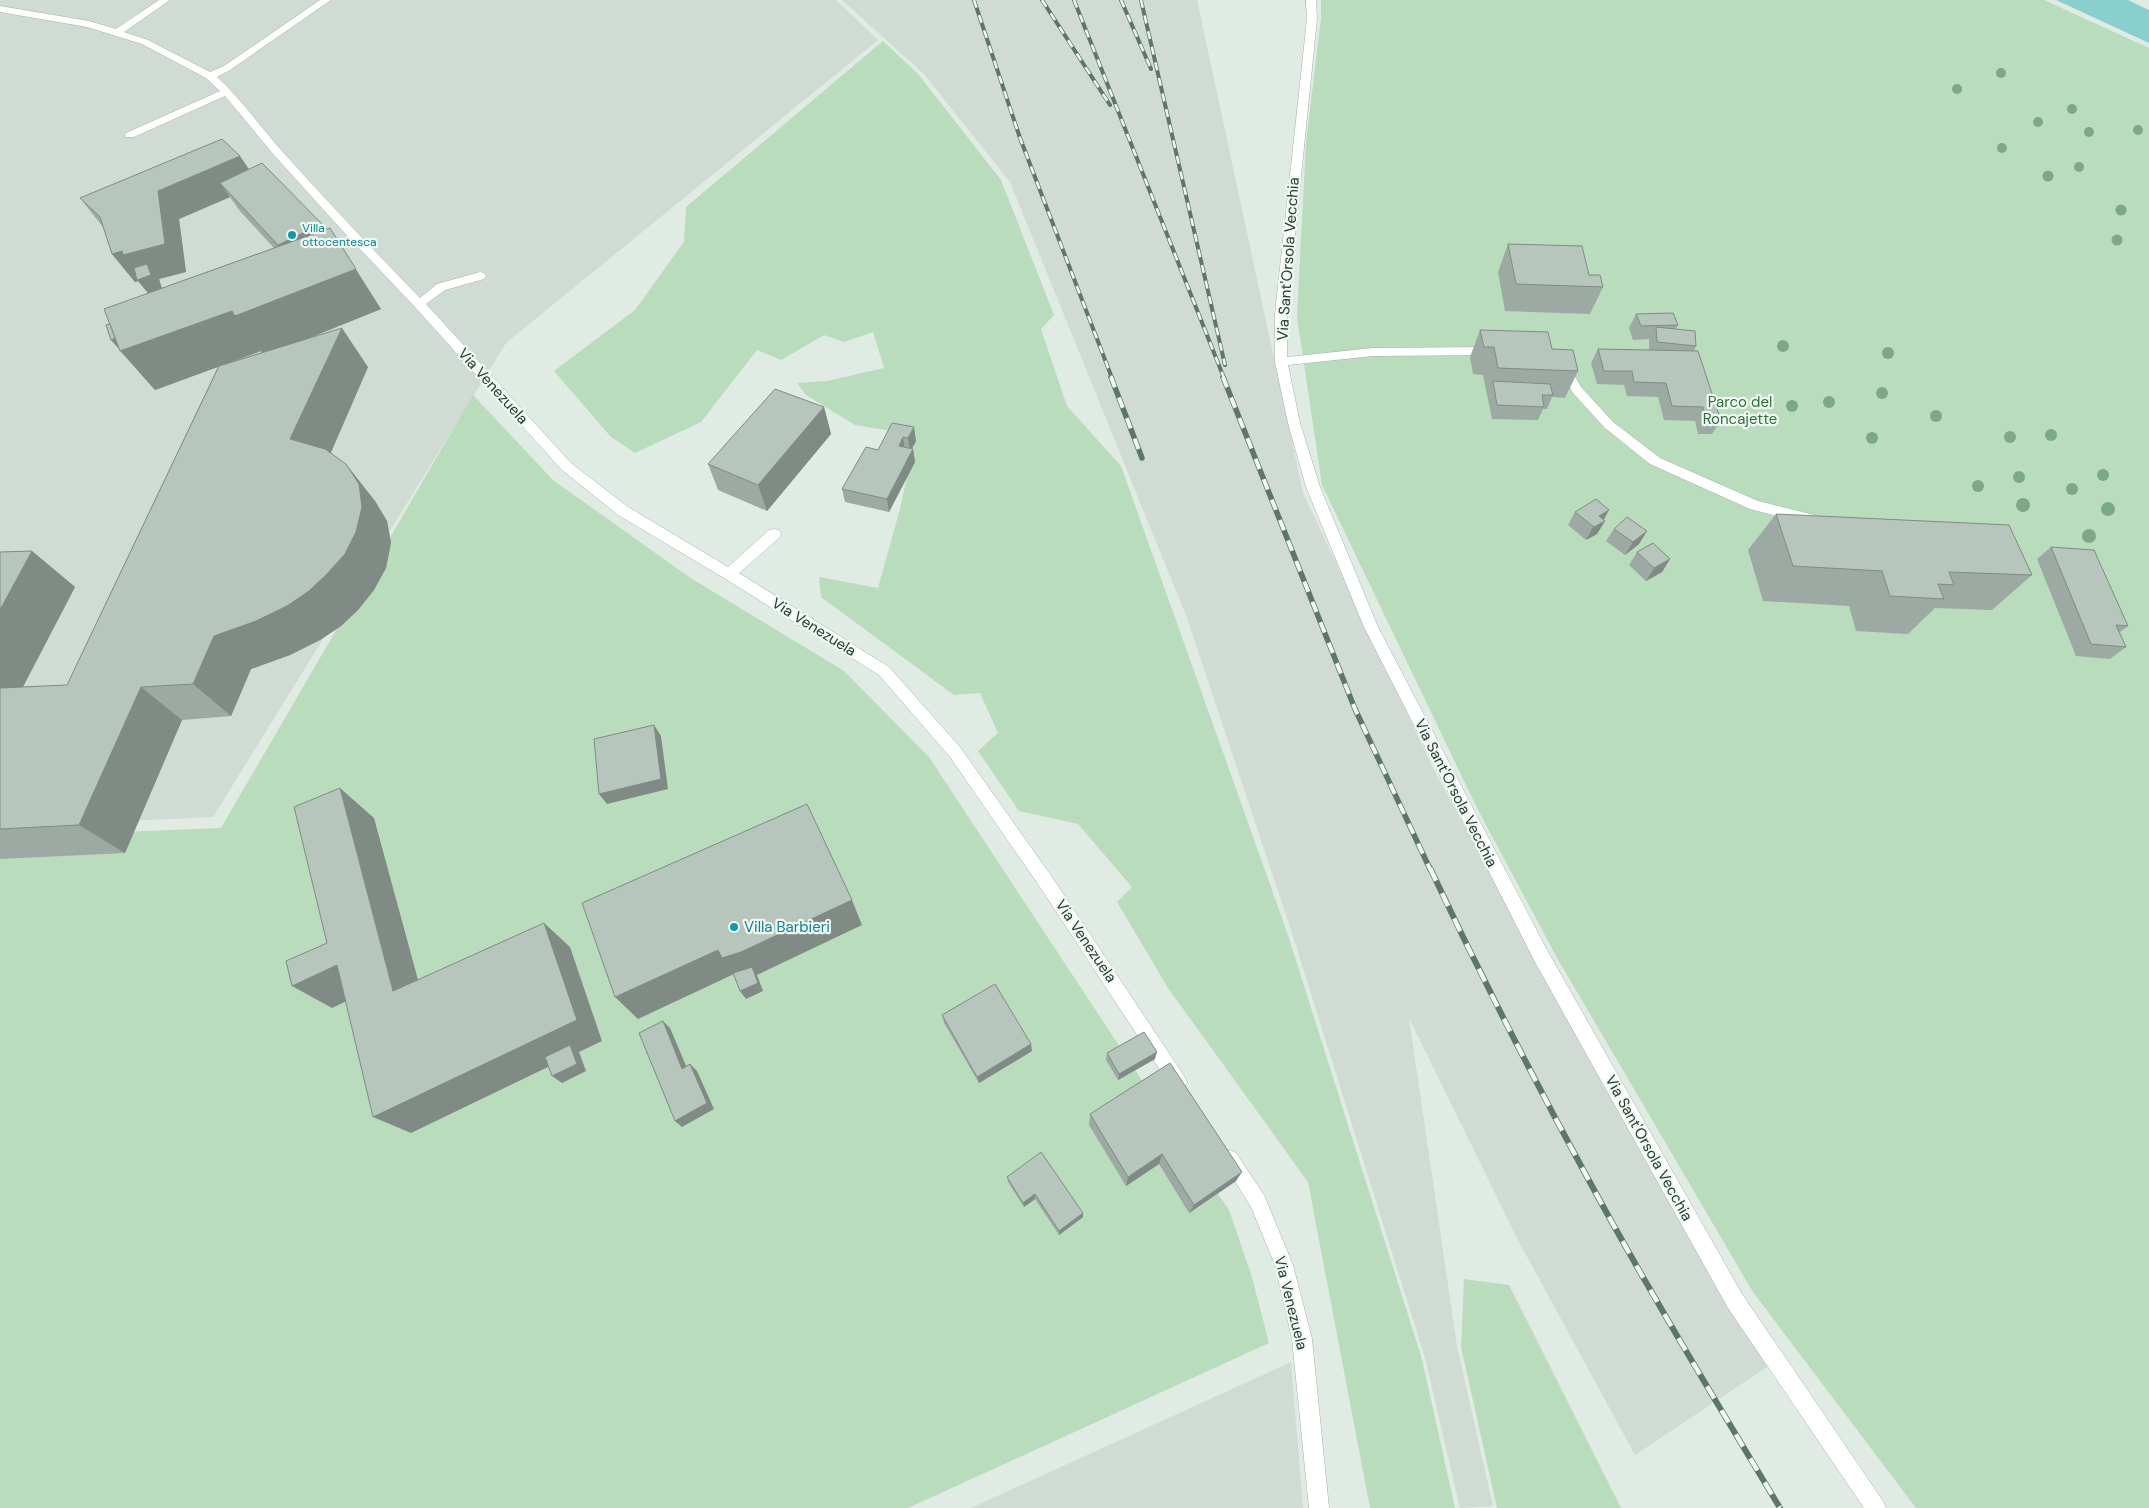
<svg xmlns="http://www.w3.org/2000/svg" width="2149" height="1508" viewBox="0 0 2149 1508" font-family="'DM Sans',sans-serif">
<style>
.built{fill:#cfdbd3}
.green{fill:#b9dcbc}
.water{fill:#89cfcd}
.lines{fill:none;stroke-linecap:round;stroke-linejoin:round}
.minor-casing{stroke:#a3b3aa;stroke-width:1}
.minor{fill:#fff;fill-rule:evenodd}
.rail-far2-casing{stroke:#5c776a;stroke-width:4}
.rail-far1-casing{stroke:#5c776a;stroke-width:5.5}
.rail-casing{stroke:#5c776a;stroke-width:6}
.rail-far2{stroke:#f1f8f3;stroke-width:2.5;stroke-dasharray:8;stroke-linecap:butt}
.rail-far1{stroke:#f1f8f3;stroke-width:4;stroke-dasharray:11;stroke-linecap:butt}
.rail{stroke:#f1f8f3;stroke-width:4.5;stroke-dasharray:14;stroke-linecap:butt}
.tree{fill:#7da886}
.wall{fill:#9daaa3;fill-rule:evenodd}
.shaded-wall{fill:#7f8b84}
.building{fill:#b6c6bd;stroke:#7f8b84}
.culture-dot{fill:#0f9aa8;stroke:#f1f8f3;stroke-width:2}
.labels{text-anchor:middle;stroke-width:4.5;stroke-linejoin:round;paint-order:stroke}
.far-culture-label{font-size:12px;fill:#0d838f;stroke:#f1f8f3;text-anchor:start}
.street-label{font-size:15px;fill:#213b2f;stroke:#f1f8f3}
.park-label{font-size:15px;fill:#2c713a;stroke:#f1f8f3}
.culture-label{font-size:15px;fill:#0d838f;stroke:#f1f8f3;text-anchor:start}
</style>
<rect width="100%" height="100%" fill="#e0ebe4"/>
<g class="built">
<polygon points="0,0 836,0 878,40 506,343 213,817 0,827"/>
<polygon points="842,0 1197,0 1303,493 1435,772 1630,1124 1773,1363 1635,1455 1518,1240 1409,1018 1457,1346 1493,1506 1460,1508 1425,1358 1292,933 1187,618 1010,182 924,74"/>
<polygon points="1291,1362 1303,1508 971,1508"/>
</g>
<g class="green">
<polygon points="1321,0 2044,0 2149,48 2149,1508 1916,1508 1753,1292 1556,956 1478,810 1322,485 1297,317 1306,143 1321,18"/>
<polygon points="883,41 918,74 1001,180 1054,315 1041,329 1067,406 1121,466 1288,935 1422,1359 1455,1508 1370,1508 1308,1182 1168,988 1117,902 1132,887 1078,824 1019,811 978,751 998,733 980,693 954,695 821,597 819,577 878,588 900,509 916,435 855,425 806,395 797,383 827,381 884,368 873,332 844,342 824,335 781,360 757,350 701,422 635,453 611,437 554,371 635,310 684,242 686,207"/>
<polygon points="473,395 553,480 689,577 844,671 929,757 1164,1114 1229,1210 1251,1274 1269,1343 908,1508 0,1508 0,837 221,828"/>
<polygon points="1464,1279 1509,1285 1621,1508 1497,1508 1461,1347"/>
</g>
<polygon class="water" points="2056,0 2128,0 2149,10 2149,43"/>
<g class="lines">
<g class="minor-casing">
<g id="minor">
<path d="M159 0H170L124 32 148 40 210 72 224 66 320 0H331L230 70 217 77C241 99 260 126 282 151 326 201 373 249 420 298L437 284 480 272 484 273 486 276 484 279 445 290 426 304 571 463 628 507 728 567 769 530 774 529 779 530 781 534 779 538 739 573 889 667 960 747 1052 877 1184 1076 1187 1082 1184 1088 1178 1091 1172 1088 1040 887 950 757 879 675 724 578 618 515 561 469 415 307 341 229 274 155 225 96 134 137H126L125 135 126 133 220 91 206 78 142 44 87 27 0 12V6L89 21 116 29Z"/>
<polygon points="1306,0 1316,0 1317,19 1287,314 1287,357 1373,348 1492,347 1498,351 1492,355 1373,356 1288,365 1300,423 1320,487 1378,627 1547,950 1742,1294 1883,1501 1886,1508 1864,1508 1728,1308 1535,962 1364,627 1306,487 1288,423 1275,362 1275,314 1307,19"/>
<polygon points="1563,362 1567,363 1581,387 1613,422 1660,458 1758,501 1814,515 1816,519 1814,523 1809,524 1750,509 1650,464 1605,428 1573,393 1557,366"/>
<polygon points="1230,1150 1236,1153 1264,1195 1293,1265 1312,1339 1329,1508 1309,1508 1292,1339 1275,1265 1251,1207 1221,1159 1224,1153"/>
</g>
</g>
<use href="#minor" class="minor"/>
<g class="rail-far2-casing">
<g id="rail-far2">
<polyline points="974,0 1020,138 1112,378"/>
<polyline points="1042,0 1110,105"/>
<polyline points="1074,0 1224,378"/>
<polyline points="1121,0 1151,69"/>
<polyline points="1141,0 1225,365"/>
</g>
</g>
<g class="rail-far1-casing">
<g id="rail-far1">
<polyline points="1111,377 1142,458"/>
<polyline points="1223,377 1355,709 1430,869"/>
</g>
</g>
<g class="rail-casing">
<path id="rail" d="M1430 868C1479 972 1531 1074 1586 1175 1647 1288 1714 1398 1780 1508"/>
</g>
<use href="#rail-far2" class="rail-far2"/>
<use href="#rail-far1" class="rail-far1"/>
<use href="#rail" class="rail"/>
</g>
<g class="tree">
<circle cx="2001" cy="73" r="5"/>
<circle cx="1957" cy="89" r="5"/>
<circle cx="2072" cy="109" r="5"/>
<circle cx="2038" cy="122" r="5"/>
<circle cx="2138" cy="130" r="5"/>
<circle cx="2089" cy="132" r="5"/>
<circle cx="2002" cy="148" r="5"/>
<circle cx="2079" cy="167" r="5"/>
<circle cx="2048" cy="176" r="5.5"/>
<circle cx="2121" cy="210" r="5.5"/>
<circle cx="2117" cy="240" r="5.5"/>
<circle cx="1783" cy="346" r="6"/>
<circle cx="1888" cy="353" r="6"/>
<circle cx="1882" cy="393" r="6"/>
<circle cx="1829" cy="402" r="6"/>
<circle cx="1792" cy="406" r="6"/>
<circle cx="1936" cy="416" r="6"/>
<circle cx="2051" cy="435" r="6"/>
<circle cx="2010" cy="437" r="6"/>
<circle cx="1872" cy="438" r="6"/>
<circle cx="2103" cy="475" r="6"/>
<circle cx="2019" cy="477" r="6"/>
<circle cx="1978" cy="486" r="6"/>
<circle cx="2072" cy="489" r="6"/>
<circle cx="2023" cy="505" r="7"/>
<circle cx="2108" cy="509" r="7"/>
<circle cx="2089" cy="536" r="7"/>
</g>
<g class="wall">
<path d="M249 169 381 309 309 338 368 367 331 453 375 501 387 521 391 543 386 568 374 590 358 610 341 626 320 640 290 655 251 669 231 716 182 720 125 853 0 859V552L32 551 75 587 23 687 67 685 218 367 155 390 120 351 110 324 148 293 138 281 135 282 112 254 103 227 80 198ZM230 197 240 211 274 248 162 288 159 279 186 272 179 219ZM261 351 262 352 232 362Z"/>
<polygon points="1508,244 1589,275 1603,287 1590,314 1505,311 1498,272"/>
<polygon points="1636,314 1678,325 1676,329 1696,346 1694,351 1721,421 1712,434 1698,434 1695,421 1664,420 1658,397 1627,396 1624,385 1597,384 1591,363 1598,349 1649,350 1649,339 1633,340 1629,328"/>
<polygon points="1480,330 1552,349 1578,371 1565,398 1552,397 1547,409 1543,409 1538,420 1492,419 1483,375 1473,374 1470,357"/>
<polygon points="824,407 831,434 767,511 718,490 708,464"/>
<polygon points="914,427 916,441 912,449 913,449 915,462 889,512 845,502 842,489"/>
<polygon points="1575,512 1603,520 1605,521 1597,534 1586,540 1568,525"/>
<polygon points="1776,514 2032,575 1992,610 1935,608 1908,634 1856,631 1849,606 1763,601 1748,550"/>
<polygon points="1614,529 1647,531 1639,544 1625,555 1606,541"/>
<polygon points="2051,547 2128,626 2119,633 2126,647 2110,659 2076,656 2037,559"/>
<polygon points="1637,552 1670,559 1662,572 1646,581 1629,565"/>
<polygon points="942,1015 1032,1051 979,1083 944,1023"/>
<polygon points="1107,1053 1155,1059 1118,1080 1106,1060"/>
<polygon points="1090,1114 1236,1181 1189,1213 1159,1164 1126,1186 1089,1125"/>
<polygon points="1007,1177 1083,1213 1083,1217 1059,1235 1035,1199 1024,1207 1008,1182"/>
</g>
<g class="shaded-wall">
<polygon points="240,156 259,184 220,183 230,197 179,219 186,272 159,279 162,289 149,294 138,281 135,282 112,254 158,191"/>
<polygon points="309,230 327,258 297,273 278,245"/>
<polygon points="338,241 381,309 265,356 261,351 155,390 111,340"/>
<polygon points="342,328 368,367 320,477 290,439"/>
<polygon points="824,407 831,434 767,511 758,485"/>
<polygon points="914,427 916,441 910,452 908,438"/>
<polygon points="903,437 905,451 899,446"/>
<polygon points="913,449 915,462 889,512 887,499"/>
<polygon points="346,464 375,501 387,521 391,543 386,568 374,590 358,610 341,626 320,640 290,655 251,669 231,716 193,684 214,636"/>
<polygon points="1609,510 1602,523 1605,521 1597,534 1586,540 1599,516"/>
<polygon points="1647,531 1639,544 1625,555 1633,542"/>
<polygon points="32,551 75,587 4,723 0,720 0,610"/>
<polygon points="1670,559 1662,572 1646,581 1654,568"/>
<polygon points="141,687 182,720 125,853 79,825"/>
<polygon points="654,725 661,736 668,789 607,804 599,794"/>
<polygon points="340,788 374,818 427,1013 393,991"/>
<polygon points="852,900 862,925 757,975 763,991 746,999 740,991 734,974 638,1019 615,997 718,950"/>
<polygon points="544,923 570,947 602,1041 579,1052 586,1071 562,1083 552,1076 573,1055 411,1133 373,1117"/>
<polygon points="337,965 374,988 332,1008 292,986"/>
<polygon points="663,1021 670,1028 690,1075 682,1069"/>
<polygon points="1031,1044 1032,1051 979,1083 977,1077"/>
<polygon points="1157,1052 1155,1059 1118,1080 1119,1074"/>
<polygon points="690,1064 697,1071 714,1109 682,1127 675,1121"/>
<polygon points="1162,1154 1159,1164 1126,1186 1128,1177"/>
<polygon points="1242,1172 1236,1181 1189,1213 1194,1205"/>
<polygon points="1035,1194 1035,1199 1024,1207 1023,1203"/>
<polygon points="1083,1213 1083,1217 1059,1235 1059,1231"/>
</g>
<g class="building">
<polygon points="222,139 240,156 158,191 165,244 123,255 122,251 112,254 100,217 80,198"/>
<polygon points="262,163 327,229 312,235 309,230 278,245 220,183"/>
<polygon points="330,228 356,269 235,316 232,311 120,351 104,309"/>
<polygon points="1508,244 1582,246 1589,275 1600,275 1603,287 1516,284"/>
<polygon points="147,264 151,275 137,280 134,268"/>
<polygon points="1673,313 1678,325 1641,326 1636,314"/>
<polygon points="110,324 115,338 111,340 106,325"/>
<polygon points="1656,327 1695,331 1696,346 1657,342"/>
<polygon points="342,328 290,439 325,449 346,464 359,484 362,507 356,532 345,554 327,574 309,591 287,606 256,621 214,636 193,684 141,687 79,825 0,829 0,688 67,685 219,366"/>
<polygon points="1480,330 1548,332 1552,349 1573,350 1578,371 1498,368 1494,347 1484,347"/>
<polygon points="1598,349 1698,351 1721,421 1707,420 1703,407 1672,406 1666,383 1634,382 1632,371 1604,371"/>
<polygon points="1493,381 1550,384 1553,395 1542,395 1544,407 1497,405"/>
<polygon points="775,389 824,407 758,485 708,464"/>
<polygon points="892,423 914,427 908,438 903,437 899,446 913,449 887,499 842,489 866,447 878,450"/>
<polygon points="1596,499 1609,510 1599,516 1605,521 1594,527 1575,512"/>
<polygon points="1776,514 2009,525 2032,575 1949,572 1954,585 1938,584 1944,599 1890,596 1882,571 1793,566"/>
<polygon points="1627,517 1647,531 1633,542 1614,529"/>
<polygon points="1653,543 1670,559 1654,568 1637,552"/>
<polygon points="2051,547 2094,550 2128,626 2116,625 2126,647 2091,644"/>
<polygon points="32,551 0,610 0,552"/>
<polygon points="654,725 661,779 599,794 594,739"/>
<polygon points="340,788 393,991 544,923 577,1020 373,1117 337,965 292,986 286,961 327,943 294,807"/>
<polygon points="807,804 852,900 741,952 722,958 718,950 615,997 582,903"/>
<polygon points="752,967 758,983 740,991 733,973"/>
<polygon points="995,984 1031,1044 977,1077 942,1015"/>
<polygon points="663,1021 682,1069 690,1064 707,1103 675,1121 639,1033"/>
<polygon points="1144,1032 1157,1052 1119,1074 1107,1053"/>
<polygon points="570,1045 577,1064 552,1076 545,1057"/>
<polygon points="1170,1063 1242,1172 1194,1205 1162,1154 1128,1177 1090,1114"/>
<polygon points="1041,1152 1083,1213 1059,1231 1035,1194 1023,1203 1007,1177"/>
</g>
<g class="culture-dot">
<circle cx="292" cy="235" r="5"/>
<circle cx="734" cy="927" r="5"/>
</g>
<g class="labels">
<g class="far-culture-label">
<text x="302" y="232">Villa<tspan x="302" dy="14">ottocentesca</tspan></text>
</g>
<g class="street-label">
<text transform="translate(1288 259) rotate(-86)" y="5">Via Sant'Orsola Vecchia</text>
<text transform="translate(493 386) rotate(48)" y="5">Via Venezuela</text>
<text transform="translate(814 627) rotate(32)" y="5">Via Venezuela</text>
<text transform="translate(1456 793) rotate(63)" y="5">Via Sant'Orsola Vecchia</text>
<text transform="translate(1086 941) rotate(56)" y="5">Via Venezuela</text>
<text transform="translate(1649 1148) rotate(61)" y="5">Via Sant'Orsola Vecchia</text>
<text transform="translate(1291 1303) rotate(76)" y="5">Via Venezuela</text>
</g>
<g class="park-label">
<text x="1740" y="407">Parco del<tspan x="1740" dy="17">Roncajette</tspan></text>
</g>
<g class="culture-label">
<text x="744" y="932">Villa Barbieri</text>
</g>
</g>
</svg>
